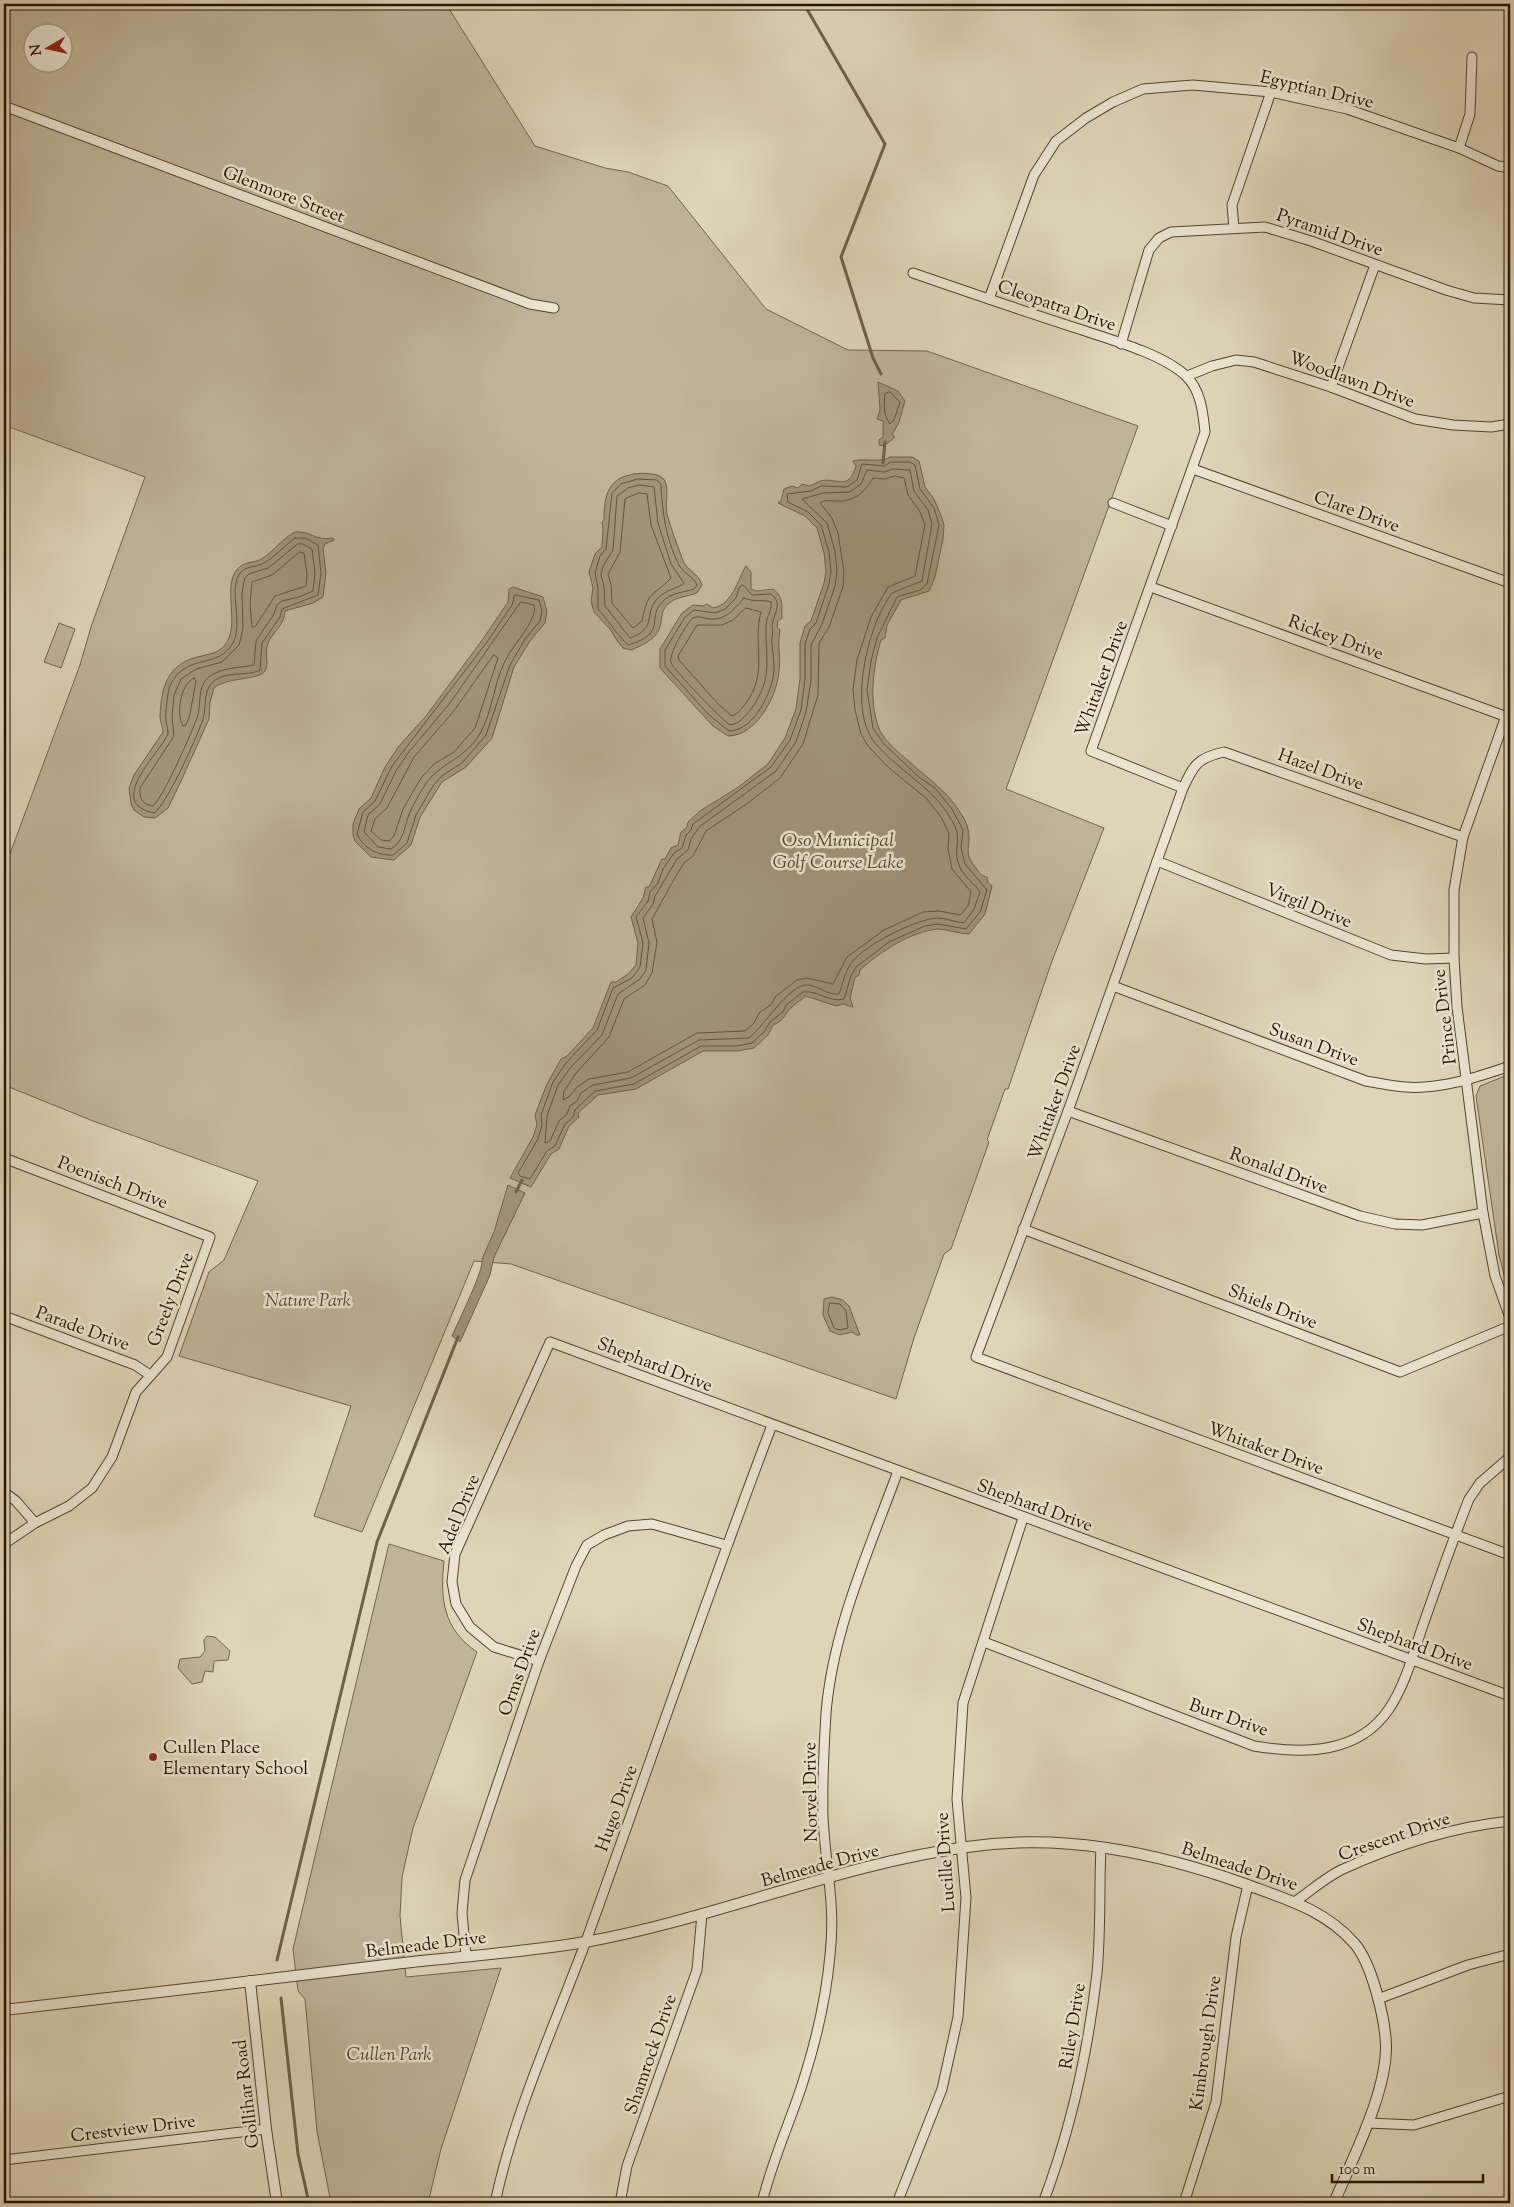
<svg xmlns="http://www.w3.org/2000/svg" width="1514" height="2207" viewBox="0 0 1514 2207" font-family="'Sorts Mill Goudy',serif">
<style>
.green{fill:#bfb499;stroke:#73644c;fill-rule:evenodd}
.water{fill:#a09379;stroke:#706049}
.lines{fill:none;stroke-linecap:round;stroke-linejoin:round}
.shore{stroke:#64543c;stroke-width:1}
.stream{stroke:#706049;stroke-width:3}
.minor-casing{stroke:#55442e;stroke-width:11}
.tertiary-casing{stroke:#55442e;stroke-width:12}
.minor{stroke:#eae4d1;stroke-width:9}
.tertiary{stroke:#eae4d1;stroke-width:10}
.poi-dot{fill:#8f2418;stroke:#eae4d1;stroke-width:2}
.labels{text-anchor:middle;stroke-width:5;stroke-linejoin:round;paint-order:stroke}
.street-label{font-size:18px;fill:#271400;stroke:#eae4d1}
.park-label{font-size:18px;font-style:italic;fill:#55442e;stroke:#eae4d1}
.poi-label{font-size:18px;fill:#271400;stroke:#eae4d1;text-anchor:start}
.water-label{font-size:19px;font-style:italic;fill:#574730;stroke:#eae4d1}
</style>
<rect width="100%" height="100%" fill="#ded5b8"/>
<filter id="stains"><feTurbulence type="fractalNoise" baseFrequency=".004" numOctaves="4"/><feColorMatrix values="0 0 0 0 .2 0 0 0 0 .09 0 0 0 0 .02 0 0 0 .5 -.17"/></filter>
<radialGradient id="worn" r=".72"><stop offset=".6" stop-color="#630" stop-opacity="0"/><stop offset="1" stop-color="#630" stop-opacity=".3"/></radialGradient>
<g class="green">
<path d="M4 4H446L535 146 605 168 628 172 668 186 766 309 848 350 927 351 1138 426 1006 789 1104 828 1052 961 1008 1089H1005L987 1140 989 1142 951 1249 944 1254 914 1338 896 1399 511 1264 474 1261 362 1532 314 1516 351 1406 179 1356 209 1272 224 1260 258 1181 93 1121 4 1085V870L80 665 91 627 145 477 4 425ZM32 32H62V62H32Z"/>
<polygon points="59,623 75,629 61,668 44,662"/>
<polygon points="1510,1074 1510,1299 1499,1255 1476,1096 1480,1086"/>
<path d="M389 1544 444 1561C440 1599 443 1629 477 1652L413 1828 402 1877 400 1916 406 1977 501 1968 441 2149 428 2203H331L317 2131 305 1999 298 1991 293 1949Z"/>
<polygon points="207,1636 215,1637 230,1651 228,1660 214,1661 213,1672 205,1671 202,1682 192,1684 178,1668 180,1659 200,1657 205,1651 204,1640"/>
</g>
<g class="water">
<polygon points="878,382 898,391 905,401 899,422 892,435 895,437 884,446 879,445 879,440 883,437 883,421 877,419 880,410"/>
<path d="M890 457H912L919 461 925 487 934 499 942 518 944 525 943 539 935 577 929 591 901 600 887 625 885 638 881 640C873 668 869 698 878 726 885 749 939 781 955 805 960 812 967 822 968 829 972 848 962 851 976 868 979 873 981 876 987 877L988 883 992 886 985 914 969 934C959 934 947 929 938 929 910 932 881 951 860 970L859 975 855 977 850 998 853 1007 843 1004 836 1006 806 996C801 1000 796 1003 792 1007 785 1013 784 1021 773 1025L768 1035 754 1048 737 1051H703L636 1089 598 1095 578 1113 579 1117 569 1126 559 1149 551 1154 531 1187 510 1178 533 1137 537 1125 535 1115 547 1084 561 1059 567 1056 593 1028 611 982H616L628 974 636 965 638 943 631 917 643 898 646 887H649L662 859H665L671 848 678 845 681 832 687 827 688 822 700 811 737 788 768 764 785 738 796 709 800 679V643L805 626 811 621 824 583 826 571 824 553 817 528 805 516 778 503 781 501 784 489 792 486 798 488 802 484 809 486C813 485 817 482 820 481 838 477 848 492 856 466L853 461C865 458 881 463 890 457Z"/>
<path d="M633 474C641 473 661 472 665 481 669 489 665 503 667 514 671 529 677 544 682 558 686 571 699 573 702 585L697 593C687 597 677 596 668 604 662 610 662 615 661 622 659 639 644 644 631 650L623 648 618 642 610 629 594 612 591 601 593 588 589 572 595 554 602 547 603 529 602 522 604 520C604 502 606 484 623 477 626 475 629 476 633 474Z"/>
<path d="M295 532C313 531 313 541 333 538L334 540 325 544 323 549 326 573 323 597 313 603 285 611C285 624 274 631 269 641 263 652 270 664 265 671 260 680 227 677 214 688L210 702 209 719 181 781 168 808 155 818 144 817 134 810 131 804 129 788 134 775 163 732C163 727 160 721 160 717 161 686 168 662 202 656 213 653 221 652 227 642 240 622 220 580 241 566 248 561 256 563 263 558 274 551 283 538 295 532Z"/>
<path d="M746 566 751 572V589L757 591 773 589C785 598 781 607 782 618L778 621 777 627 780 630C777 646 781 656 779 671 777 697 756 736 728 736L713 726 660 668V649L682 613 693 605 703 606 707 604 713 608C733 604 737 581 746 566Z"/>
<polygon points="513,587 543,597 547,611 545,623 530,641 514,667 492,738 466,767 442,782 420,817 411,845 394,860 371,857 355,841 353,835 353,824 359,809 371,798 385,767 399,746 426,716 483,639 508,602 509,589"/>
<path d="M508 1185 525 1193 494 1257 490 1275 460 1342 452 1336C458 1322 485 1268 482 1259L494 1232Z"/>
<polygon points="832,1297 843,1300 849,1306 860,1335 856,1335 852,1332 840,1335 830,1331 823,1315 824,1299"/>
</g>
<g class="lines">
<g class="shore">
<path d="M890 392 900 402 894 420 890 424C883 414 884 406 885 394Z"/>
<path d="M891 462H910L915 465 920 489 934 508 939 525 927 584 920 590 897 597 877 638 871 661 867 690 873 728 884 744 920 778 935 788 952 809 963 830 961 848 965 864 987 890 980 912 966 929 938 924 925 926 889 942 856 967 851 976 844 999C829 1003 818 990 803 992L786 1005 783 1012 770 1022 764 1032 752 1043 737 1046H701L634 1084 595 1091 575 1110 573 1117 565 1124 555 1146 547 1151 530 1179 520 1176 518 1173 538 1139 542 1125 541 1115 553 1082 566 1063 597 1030 613 988 632 978 640 967 643 943 636 917 648 901 650 892 658 883 663 869 674 853 682 848 686 835 691 830 693 824 771 767 790 740 801 710 805 679V644L810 629 816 623 829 584 831 571 829 552 821 525 808 512 788 502 787 494 811 491 821 486 847 487 857 480 862 464 884 466Z"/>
<path d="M893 469 910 470 914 491 928 510 932 524 922 581 892 593C868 624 847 709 875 743 896 768 928 785 946 811 950 817 955 825 957 832 959 843 954 853 959 865 962 875 974 883 980 892L974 909 964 923C955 922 946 918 937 918 916 919 860 947 850 965 844 974 843 984 839 994 828 996 817 984 805 985 788 987 763 1027 749 1038L699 1040 631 1078 593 1085 581 1093 576 1102 570 1106 567 1114 559 1121 550 1141 545 1143 547 1116 558 1085 571 1067 602 1035 618 994 640 979 646 970 649 943 643 918 653 904 655 896 677 859 688 850 691 839 699 827 776 771 796 742 806 712 811 680V645L822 624 835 586 837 571 835 551 827 523 802 499 823 493 850 492 861 484 867 470 884 472Z"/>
<path d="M895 476 904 478 908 495 919 510 925 524 915 576 888 587 871 617 857 660 853 689 855 710 861 734 868 746 889 768 926 798 941 817 949 833 948 849 952 869 971 892 968 906 960 915 939 911 923 912 884 930 847 957 833 984 807 978 797 980 776 996 771 1005 760 1012 754 1023 745 1031 697 1033 628 1072 589 1079 576 1088 570 1096 563 1100 564 1091 577 1072 609 1037 624 999 645 985 652 973 657 942 652 919 676 876 684 863 693 856 706 831 748 803 780 778 803 744 818 695 819 643 829 627 843 587 844 572 838 533 832 518 820 503C826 499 830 501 836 501 854 502 865 492 873 478L885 479Z"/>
<path d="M638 479 657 480 661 484C662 511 666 540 679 565 683 573 694 577 697 585L694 589C683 593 671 592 662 602 646 620 668 632 629 645 622 642 606 617 598 609V588L595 573 600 556 606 549 612 493 621 484Z"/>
<path d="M640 485 654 487 658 523 671 564 684 583C677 589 665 590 657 599 643 615 658 628 630 638L605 606 604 586 601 575 603 566 613 550 617 496 628 488Z"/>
<path d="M639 493 647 494 651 525 671 578C651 599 649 588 642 621L633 628 612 603 611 585 608 574 620 552 625 499Z"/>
<path d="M295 538H305L318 545 321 573 318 595 282 609 280 617 262 643 260 670C246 677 226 670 213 682 202 692 207 707 203 719 197 737 167 804 154 813 105 803 159 754 168 734 168 728 166 724 166 719 165 714 168 690 170 685 187 652 218 670 233 643 244 623 227 588 241 572 247 566 255 567 262 564 274 558 284 546 295 538Z"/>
<path d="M298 544H303L312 549 315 573 313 591 299 597 282 601 277 605 274 614 256 641 254 665C240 668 223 667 210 676 196 687 202 704 197 718 191 734 163 798 153 806 142 805 139 797 140 788L174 736 172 717 174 695 181 679 196 669 222 662 239 645 243 629 242 592 245 578 249 574 268 568Z"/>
<polygon points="300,552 304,553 307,574 306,586 275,596 255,627 252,627 250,604 252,582 272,575"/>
<path d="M743 585 752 595 771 594C784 604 773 614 772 626 774 633 771 637 772 645 773 653 774 660 774 668 774 690 754 731 729 731L709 715 665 666V650L685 617 694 610 715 613 725 609 736 598 739 588Z"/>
<path d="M515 595 539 600 542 611 540 621 525 639 510 665 486 735 462 763 443 775 433 786 416 815 407 843 393 855C378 856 363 848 357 834L363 812 375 801 392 766 487 642 512 605Z"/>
<path d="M744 598C755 603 765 599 771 602 772 611 767 615 766 624 765 658 774 678 751 709 745 716 740 724 730 725 722 720 674 670 671 663 668 655 686 624 693 618 699 615 705 619 712 619 726 620 736 607 744 598Z"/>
<path d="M521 602 534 605C538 618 516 642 509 654 494 678 494 706 482 730 468 758 443 761 427 782 421 791 414 803 410 812 404 826 405 840 391 849L378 847 364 832 368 815 380 804 396 771 408 753 450 703Z"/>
<path d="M746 608 761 612C752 644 769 672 746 703 741 709 739 713 732 716L719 705 679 660 678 656 697 625H722L733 620Z"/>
<polygon points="494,655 498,658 475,728 454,752 434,764 421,778 403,809 394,836 389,841 381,840 371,831 375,819 387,808 414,757 453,712"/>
<path d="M194 678 196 681 190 714 186 725 183 726C176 714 180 685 194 678Z"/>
<polygon points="830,1303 840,1304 846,1311 848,1328 840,1330 834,1328 828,1313"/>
</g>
<g class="stream">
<polyline points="804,4 885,144 841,257 873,358 881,374"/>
<polyline points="883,463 885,442"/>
<polyline points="516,1192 522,1180"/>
<polyline points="277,1960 377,1542 458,1337"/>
<polyline points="281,1998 298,2154 309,2203"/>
</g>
<g class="minor-casing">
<g id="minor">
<polyline points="4,106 530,304 554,308"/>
<polyline points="1459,148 1470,114 1472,57"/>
<polyline points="1234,228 1232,205 1271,92"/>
<path d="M913 273C968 292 1023 311 1079 329 1109 339 1163 354 1186 376 1201 390 1203 413 1205 432L1091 751 1183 788"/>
<polyline points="989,299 1034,175 1056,141 1086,118 1113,102 1143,89 1193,85 1271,92 1347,109 1459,148 1498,166 1510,168"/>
<polyline points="1121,344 1149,250 1159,238 1171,232 1265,227 1311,241 1446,290 1474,298 1510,300"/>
<polyline points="1187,376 1212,366 1236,360 1254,362 1331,387 1415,419 1453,425 1491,427 1510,424"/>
<polyline points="1331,387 1375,265"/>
<polyline points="1193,469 1510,583"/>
<polyline points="1113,503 1172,526"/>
<polyline points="1151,587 1510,718"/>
<polyline points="1506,716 1463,837 1454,890 1454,958 1457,1007 1483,1213 1495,1276 1510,1318"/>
<path d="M1463 837 1224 752C1197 758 1194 765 1183 788L1068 1111 976 1357 1510 1555"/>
<polyline points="1157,861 1391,955 1426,959 1454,958"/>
<path d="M1113 986 1366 1081C1379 1083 1392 1086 1405 1087 1441 1090 1477 1077 1510 1066"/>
<polyline points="1068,1111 1360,1216 1395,1224 1422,1225 1483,1213"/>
<polyline points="4,1158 210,1237 167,1357 136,1392 112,1457 92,1488 69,1506 35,1523 4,1544"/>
<polyline points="1023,1229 1400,1372 1510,1326"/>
<polyline points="4,1316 135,1365 150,1375"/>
<polyline points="4,1492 16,1501 35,1523"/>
<path d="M984 1642 1254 1746C1302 1754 1358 1755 1389 1709 1405 1685 1413 1655 1422 1628 1437 1585 1452 1542 1469 1499L1480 1483 1510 1457"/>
<polyline points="539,1661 494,1647 470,1627 456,1604 452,1582 455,1554 550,1342 1510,1696"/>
<path d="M1296 1901C1310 1891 1325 1878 1341 1870 1393 1846 1453 1827 1510 1821"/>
<polyline points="466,1956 462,1913 465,1880 539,1661 576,1566 587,1545 604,1535 628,1526 652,1524 726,1545"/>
<polyline points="1378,1999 1468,1965 1510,1954"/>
<polyline points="1368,2123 1414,2125 1510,2096"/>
<polyline points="4,2160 266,2129"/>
<path d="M495 2203C514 2113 554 2027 586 1941 648 1769 707 1596 772 1425"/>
<polyline points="620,2203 627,2166 697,1970 702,1914"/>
<path d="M762 2203C771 2164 788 2127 801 2088 815 2045 826 2001 830 1955 836 1904 825 1865 823 1816 822 1783 824 1747 826 1713 833 1629 869 1550 898 1471"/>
<polyline points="897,2203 942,2089 958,2017 966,1898 957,1799 963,1703 1023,1518"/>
<path d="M1043 2203C1071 2129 1088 2052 1097 1973 1101 1932 1099 1889 1101 1847"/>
<polyline points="1184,2203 1216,2102 1236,1937 1248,1885"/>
</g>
</g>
<g class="tertiary-casing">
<g id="tertiary">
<polyline points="250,1981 266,2129 277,2203"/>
<path d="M4 2010C131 1996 259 1980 386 1965 452 1957 520 1953 585 1942 714 1919 836 1865 967 1847 1062 1833 1155 1852 1245 1884 1285 1899 1324 1909 1354 1943 1372 1963 1385 2019 1386 2045 1387 2093 1352 2159 1334 2203"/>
</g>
</g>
<use href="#minor" class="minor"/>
<use href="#tertiary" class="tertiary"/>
</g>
<circle class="poi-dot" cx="153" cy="1757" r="5"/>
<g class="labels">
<g class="street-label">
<text transform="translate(1317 89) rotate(13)" y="6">Egyptian Drive</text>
<text transform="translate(284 194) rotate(21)" y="6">Glenmore Street</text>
<text transform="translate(1330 232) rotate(19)" y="6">Pyramid Drive</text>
<text transform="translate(1057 305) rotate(19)" y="6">Cleopatra Drive</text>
<text transform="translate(1352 379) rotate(20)" y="6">Woodlawn Drive</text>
<text transform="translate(1357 511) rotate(20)" y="6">Clare Drive</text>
<text transform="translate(1336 637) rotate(20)" y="6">Rickey Drive</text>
<text transform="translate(1101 678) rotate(-70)" y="6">Whitaker Drive</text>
<text transform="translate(1321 769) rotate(20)" y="6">Hazel Drive</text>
<text transform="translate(1309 905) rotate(22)" y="6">Virgil Drive</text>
<text transform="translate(1444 1017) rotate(-97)" y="6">Prince Drive</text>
<text transform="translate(1314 1044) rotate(20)" y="6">Susan Drive</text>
<text transform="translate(1054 1102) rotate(-70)" y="6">Whitaker Drive</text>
<text transform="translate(1279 1170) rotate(20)" y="6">Ronald Drive</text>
<text transform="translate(113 1182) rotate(21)" y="6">Poenisch Drive</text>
<text transform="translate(170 1299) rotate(-69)" y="6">Greely Drive</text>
<text transform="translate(1273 1306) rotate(21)" y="6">Shiels Drive</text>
<text transform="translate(83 1328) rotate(20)" y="6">Parade Drive</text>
<text transform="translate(655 1364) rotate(21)" y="6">Shephard Drive</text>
<text transform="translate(1266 1448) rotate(20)" y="6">Whitaker Drive</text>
<text transform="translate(1035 1505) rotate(20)" y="6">Shephard Drive</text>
<text transform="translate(458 1514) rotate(-68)" y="6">Adel Drive</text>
<text transform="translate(1415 1644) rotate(20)" y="6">Shephard Drive</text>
<text transform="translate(519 1672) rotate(-70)" y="6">Orms Drive</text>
<text transform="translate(1229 1717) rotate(19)" y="6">Burr Drive</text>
<text transform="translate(810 1792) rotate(-91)" y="6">Norvel Drive</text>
<text transform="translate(616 1808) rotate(-70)" y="6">Hugo Drive</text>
<text transform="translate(1394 1836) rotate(-19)" y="6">Crescent Drive</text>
<text transform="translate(945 1862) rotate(-94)" y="6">Lucille Drive</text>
<text transform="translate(820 1865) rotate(-15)" y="6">Belmeade Drive</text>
<text transform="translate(1240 1866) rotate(18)" y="6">Belmeade Drive</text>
<text transform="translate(426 1944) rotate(-7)" y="6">Belmeade Drive</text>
<text transform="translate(1072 2026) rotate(-81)" y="6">Riley Drive</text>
<text transform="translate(1205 2043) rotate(-82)" y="6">Kimbrough Drive</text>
<text transform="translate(650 2054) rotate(-71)" y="6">Shamrock Drive</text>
<text transform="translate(246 2094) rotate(-97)" y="6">Gollihar Road</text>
<text transform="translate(133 2128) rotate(-7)" y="6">Crestview Drive</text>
</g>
<g class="park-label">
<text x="308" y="1306">Nature Park</text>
<text x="389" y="2060">Cullen Park</text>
</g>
<g class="poi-label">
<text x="163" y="1753">Cullen Place<tspan x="163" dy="21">Elementary School</tspan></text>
</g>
<g class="water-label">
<text x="838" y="846">Oso Municipal<tspan x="838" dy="22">Golf Course Lake</tspan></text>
</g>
</g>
<rect width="1514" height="2207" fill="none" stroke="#ded5b8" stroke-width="20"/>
<rect x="5" y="5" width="1504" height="2197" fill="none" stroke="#271400" stroke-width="2.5"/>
<rect x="10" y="10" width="1494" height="2187" fill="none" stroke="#271400"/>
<g transform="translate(48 48) rotate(261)"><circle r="24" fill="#eae4d1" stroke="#9c917d"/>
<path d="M0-4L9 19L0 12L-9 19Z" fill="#8f2418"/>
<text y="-8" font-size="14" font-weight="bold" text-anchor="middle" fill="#271400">N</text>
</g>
<path d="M1332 2174v8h151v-8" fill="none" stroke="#271400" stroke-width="2.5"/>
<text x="1339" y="2174" font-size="15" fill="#271400" stroke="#eae4d1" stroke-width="4" paint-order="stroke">100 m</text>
<rect width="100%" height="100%" filter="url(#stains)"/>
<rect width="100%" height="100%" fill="url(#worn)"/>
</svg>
